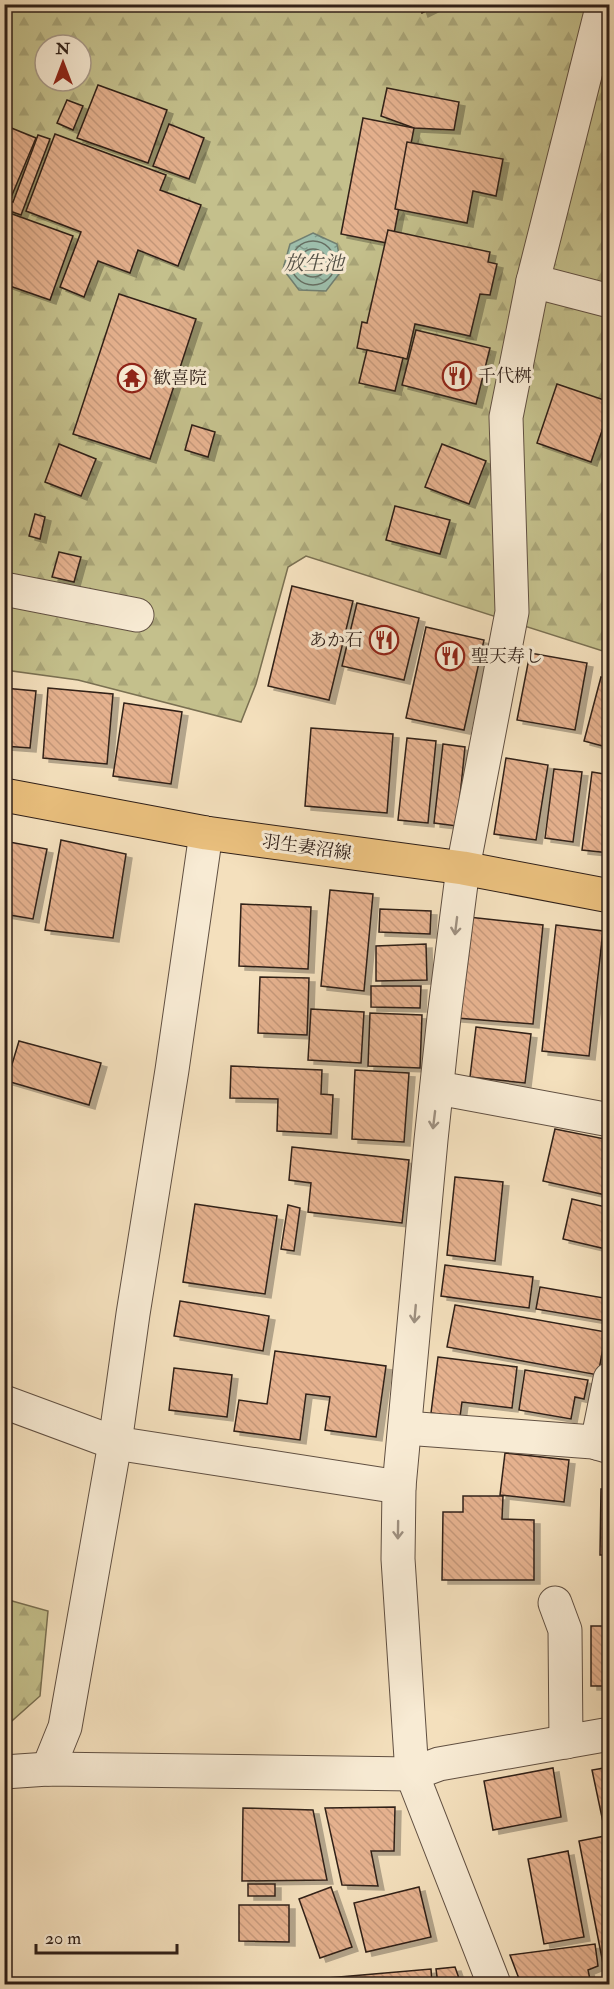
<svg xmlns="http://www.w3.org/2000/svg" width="614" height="1989" viewBox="0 0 614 1989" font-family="'IM FELL Double Pica','Noto Serif JP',serif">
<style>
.forest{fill:url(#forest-firs);stroke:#7a7052;stroke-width:1.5;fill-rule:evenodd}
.water{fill:url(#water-ripples);stroke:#717f71;stroke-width:1.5}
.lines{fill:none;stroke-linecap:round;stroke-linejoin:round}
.shore{stroke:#666f62;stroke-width:1.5}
.building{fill:url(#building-back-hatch);stroke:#302019;stroke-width:1.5;filter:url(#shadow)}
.minor-casing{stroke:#615042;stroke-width:35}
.major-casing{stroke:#302019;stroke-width:35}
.minor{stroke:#f8ebd4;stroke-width:33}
.major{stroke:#eac07e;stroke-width:33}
.oneway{stroke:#9e9080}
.labels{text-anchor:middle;stroke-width:6;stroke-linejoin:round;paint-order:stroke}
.poi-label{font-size:18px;fill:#302019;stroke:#f8ebd4;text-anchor:start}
.street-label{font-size:18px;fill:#302019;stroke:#f8ebd4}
.water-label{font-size:20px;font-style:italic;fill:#514f45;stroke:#f8ebd4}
</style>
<defs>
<pattern id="forest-firs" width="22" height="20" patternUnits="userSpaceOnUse" patternTransform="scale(1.5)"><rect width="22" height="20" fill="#c4c08c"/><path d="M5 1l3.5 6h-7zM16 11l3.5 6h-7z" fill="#a9a578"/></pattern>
<pattern id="water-ripples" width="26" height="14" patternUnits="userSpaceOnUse" patternTransform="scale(1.5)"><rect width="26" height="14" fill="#9dbeab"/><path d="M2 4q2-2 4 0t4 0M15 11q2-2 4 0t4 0" fill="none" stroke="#809a8a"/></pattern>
<pattern id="building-back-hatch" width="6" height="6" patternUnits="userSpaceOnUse" patternTransform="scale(1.5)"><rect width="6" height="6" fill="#e5b18e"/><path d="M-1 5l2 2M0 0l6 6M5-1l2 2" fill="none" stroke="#c5987a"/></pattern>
<filter id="shadow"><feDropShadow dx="6" dy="4" stdDeviation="0" flood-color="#0004"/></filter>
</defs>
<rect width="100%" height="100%" fill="#f4e0bd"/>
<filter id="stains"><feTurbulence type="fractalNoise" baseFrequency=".00333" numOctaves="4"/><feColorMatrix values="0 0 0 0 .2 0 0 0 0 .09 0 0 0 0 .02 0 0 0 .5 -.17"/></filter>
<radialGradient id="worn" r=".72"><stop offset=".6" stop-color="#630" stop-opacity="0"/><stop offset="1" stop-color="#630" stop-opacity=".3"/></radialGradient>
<g class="forest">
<path d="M5 5H609V653L306 556 288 567 256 684 241 722 78 680 5 670ZM45 45H81V81H45Z"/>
<polygon points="5,1599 48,1611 40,1696 5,1727"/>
</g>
<polygon class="water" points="313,233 337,244 342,270 326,291 299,290 283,269 290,244"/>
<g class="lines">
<g class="shore">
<circle cx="313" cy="263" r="22"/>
<circle cx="313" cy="263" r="14"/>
</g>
</g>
<g class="building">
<polygon points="419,4 440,4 422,13"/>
<polygon points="98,85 167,110 148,163 77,138"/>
<polygon points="387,88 459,102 454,130 414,128 381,116"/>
<polygon points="67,100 83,106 73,130 57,123"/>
<polygon points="363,118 414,128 392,244 341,234"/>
<polygon points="169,124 204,138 189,179 153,166"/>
<polygon points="4,125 36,138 12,195 4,192"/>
<polygon points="55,134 166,175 160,190 201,205 178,266 138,250 130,273 98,261 84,297 60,287 81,232 26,211"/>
<polygon points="38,135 50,139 21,215 4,209 4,199 13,202"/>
<polygon points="407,142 503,159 496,196 473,191 467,223 395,209"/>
<polygon points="4,211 73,236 50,300 4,284"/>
<polygon points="388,230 490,252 488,262 497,264 490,295 480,294 470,336 415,324 407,359 357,348 362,322 367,323"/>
<polygon points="119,294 196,319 150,459 73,434"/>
<polygon points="416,330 490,348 476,404 402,385"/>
<polygon points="367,350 403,358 395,391 359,383"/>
<polygon points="557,384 610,402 610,408 591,462 537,443"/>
<polygon points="192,425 215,432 208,457 185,450"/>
<polygon points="59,444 96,459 81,496 45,482"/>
<polygon points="442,444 486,461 469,504 425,487"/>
<polygon points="395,506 450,520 440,554 386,540"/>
<polygon points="35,514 45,517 40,539 29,536"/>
<polygon points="59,552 81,557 74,582 52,577"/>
<polygon points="292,586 353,601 329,700 268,686"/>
<polygon points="357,603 419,618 404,680 342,666"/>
<polygon points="426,627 484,640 464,730 406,718"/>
<polygon points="530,653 587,663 575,730 517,720"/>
<polygon points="601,677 610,679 610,748 584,741"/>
<polygon points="4,688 36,691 30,748 4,746"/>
<polygon points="48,688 113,694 107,764 43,758"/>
<polygon points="124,703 182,712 171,784 113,776"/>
<polygon points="311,728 393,734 387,813 305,806"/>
<polygon points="407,738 436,741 428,823 398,820"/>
<polygon points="443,744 465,747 457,826 434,823"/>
<polygon points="506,758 548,765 536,840 494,834"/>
<polygon points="554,769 582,772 573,842 545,838"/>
<polygon points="592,772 610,775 610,853 582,850"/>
<polygon points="61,840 126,854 113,938 45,930"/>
<polygon points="4,841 47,849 33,919 4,914"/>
<polygon points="330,890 373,894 364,991 321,986"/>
<polygon points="241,904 311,907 308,969 239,966"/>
<polygon points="380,909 431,911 430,934 379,932"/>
<polygon points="468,917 543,925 533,1024 444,1017"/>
<polygon points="556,925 603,931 589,1056 542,1051"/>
<polygon points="426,944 427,980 376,981 376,946"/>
<polygon points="260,977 309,978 307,1035 258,1033"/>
<polygon points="371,986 421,986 420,1008 371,1007"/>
<polygon points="311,1009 364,1012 361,1063 308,1060"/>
<polygon points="370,1013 422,1015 420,1068 368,1066"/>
<polygon points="476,1027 531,1034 525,1083 470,1077"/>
<polygon points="19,1041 101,1063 89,1105 7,1081"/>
<polygon points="231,1066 322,1070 321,1094 333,1095 331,1134 277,1131 278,1099 230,1098"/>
<polygon points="355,1070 409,1073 404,1142 352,1139"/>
<polygon points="555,1129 610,1140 610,1196 543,1181"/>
<polygon points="292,1147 409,1160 402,1223 308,1212 311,1183 289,1180"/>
<polygon points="455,1177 503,1182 495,1261 447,1255"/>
<polygon points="572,1199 610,1208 610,1250 563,1239"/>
<polygon points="195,1204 277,1216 265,1294 183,1282"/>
<polygon points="288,1205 300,1208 294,1251 281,1249"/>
<polygon points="445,1265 533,1277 529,1308 441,1296"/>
<polygon points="540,1287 610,1299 606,1321 536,1309"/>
<polygon points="180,1301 269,1316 263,1351 174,1336"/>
<polygon points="455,1305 606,1332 598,1375 447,1347"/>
<polygon points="275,1351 386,1366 376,1437 325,1430 330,1397 306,1394 300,1440 234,1431 239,1400 267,1404"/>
<polygon points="438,1357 517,1367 512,1408 462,1402 460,1417 431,1413"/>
<polygon points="174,1368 232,1375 227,1417 169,1410"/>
<polygon points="525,1370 588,1380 584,1399 575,1397 571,1419 519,1410"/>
<polygon points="505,1453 569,1460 564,1502 500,1495"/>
<polygon points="601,1489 610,1489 610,1555 600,1555"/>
<polygon points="463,1496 503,1496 502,1519 534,1520 534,1580 442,1580 443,1512 463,1512"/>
<rect x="591" y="1626" width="19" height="60"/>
<polygon points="610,1767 610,1826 604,1827 592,1770"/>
<polygon points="553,1768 561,1817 493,1830 484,1781"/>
<polygon points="395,1807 394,1851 371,1851 378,1886 342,1885 325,1808"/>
<polygon points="243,1808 313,1810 327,1880 242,1881"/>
<polygon points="610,1835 610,1984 607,1984 579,1841"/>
<polygon points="568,1851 584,1937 544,1944 528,1859"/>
<rect x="248" y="1884" width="27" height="12"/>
<polygon points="331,1887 352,1947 320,1958 299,1899"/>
<polygon points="419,1887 431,1937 366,1952 354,1903"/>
<polygon points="239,1905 289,1905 289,1942 239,1941"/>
<polygon points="595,1944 598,1966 588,1970 591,1984 521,1984 510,1955"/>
<polygon points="455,1967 461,1984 438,1984 436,1969"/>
<polygon points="431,1969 432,1984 329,1984 328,1978"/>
</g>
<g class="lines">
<g class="minor-casing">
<g id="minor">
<polyline points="533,281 610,301"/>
<polyline points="4,589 137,615"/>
<polyline points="438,1088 610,1120"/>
<polyline points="4,1402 115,1443 399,1487"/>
<polyline points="405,1428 593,1442 610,1447"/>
<polyline points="597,1443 610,1379"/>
<polyline points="555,1603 565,1630 566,1742"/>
<polyline points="48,1769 65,1727 115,1443 133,1314 172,1070 206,833"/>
<polyline points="4,1772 48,1769 412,1774 439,1764 610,1734"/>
<polyline points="494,1984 412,1774 398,1559 399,1487 431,1140 444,1017 463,868 512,612 506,417 533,281 603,4"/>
</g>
</g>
<g class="major-casing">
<polyline id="major" points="4,795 206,833 463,868 610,896"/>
</g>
<use href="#minor" class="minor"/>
<use href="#major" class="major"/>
</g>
<defs><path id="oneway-shaft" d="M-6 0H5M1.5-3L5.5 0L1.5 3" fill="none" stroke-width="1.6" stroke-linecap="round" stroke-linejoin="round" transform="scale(1.5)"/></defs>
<g class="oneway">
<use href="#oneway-shaft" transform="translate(456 926) rotate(97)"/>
<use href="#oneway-shaft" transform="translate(434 1120) rotate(97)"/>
<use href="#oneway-shaft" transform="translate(415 1314) rotate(95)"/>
<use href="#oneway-shaft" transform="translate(398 1530) rotate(91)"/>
</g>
<defs>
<g id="restaurant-ring" transform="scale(1.5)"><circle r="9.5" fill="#f8ebd4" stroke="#8f2418" stroke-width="1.5"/><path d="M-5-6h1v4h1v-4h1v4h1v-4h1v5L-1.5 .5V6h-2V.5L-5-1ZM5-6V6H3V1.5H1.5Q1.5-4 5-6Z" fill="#8f2418"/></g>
<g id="temple-ring" transform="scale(1.5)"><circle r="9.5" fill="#f8ebd4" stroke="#8f2418" stroke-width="1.5"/><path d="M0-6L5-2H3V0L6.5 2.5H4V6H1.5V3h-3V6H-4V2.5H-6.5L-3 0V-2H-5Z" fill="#8f2418"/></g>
</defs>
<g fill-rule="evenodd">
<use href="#restaurant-ring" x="457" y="376"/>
<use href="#temple-ring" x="132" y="378"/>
<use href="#restaurant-ring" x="384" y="640"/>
<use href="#restaurant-ring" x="450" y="656"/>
</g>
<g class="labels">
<g class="poi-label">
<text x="478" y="382">千代桝</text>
<text x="153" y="384">歓喜院</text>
<text x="363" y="646" text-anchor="end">あか石</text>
<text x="471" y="662">聖天寿し</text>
</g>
<g class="street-label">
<text transform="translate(307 847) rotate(8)" y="6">羽生妻沼線</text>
</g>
<g class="water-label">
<text x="314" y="270">放生池</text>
</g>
</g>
<rect width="614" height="1989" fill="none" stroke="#f4e0bd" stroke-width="24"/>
<rect x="6" y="6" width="602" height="1977" fill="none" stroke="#302019" stroke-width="3"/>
<rect x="12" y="12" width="590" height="1965" fill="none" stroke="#302019" stroke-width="1.5"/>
<g transform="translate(63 63)"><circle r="28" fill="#f8ebd4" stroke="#a89a89" stroke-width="1.5"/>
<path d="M0-4.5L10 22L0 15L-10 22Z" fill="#8f2418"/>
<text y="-9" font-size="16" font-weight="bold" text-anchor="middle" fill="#302019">N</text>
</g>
<path d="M36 1944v9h141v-9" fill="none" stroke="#302019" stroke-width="3"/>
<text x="45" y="1944" font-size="18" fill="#302019" stroke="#f8ebd4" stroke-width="4.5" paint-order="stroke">20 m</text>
<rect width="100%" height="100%" filter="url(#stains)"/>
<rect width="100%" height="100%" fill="url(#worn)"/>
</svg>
